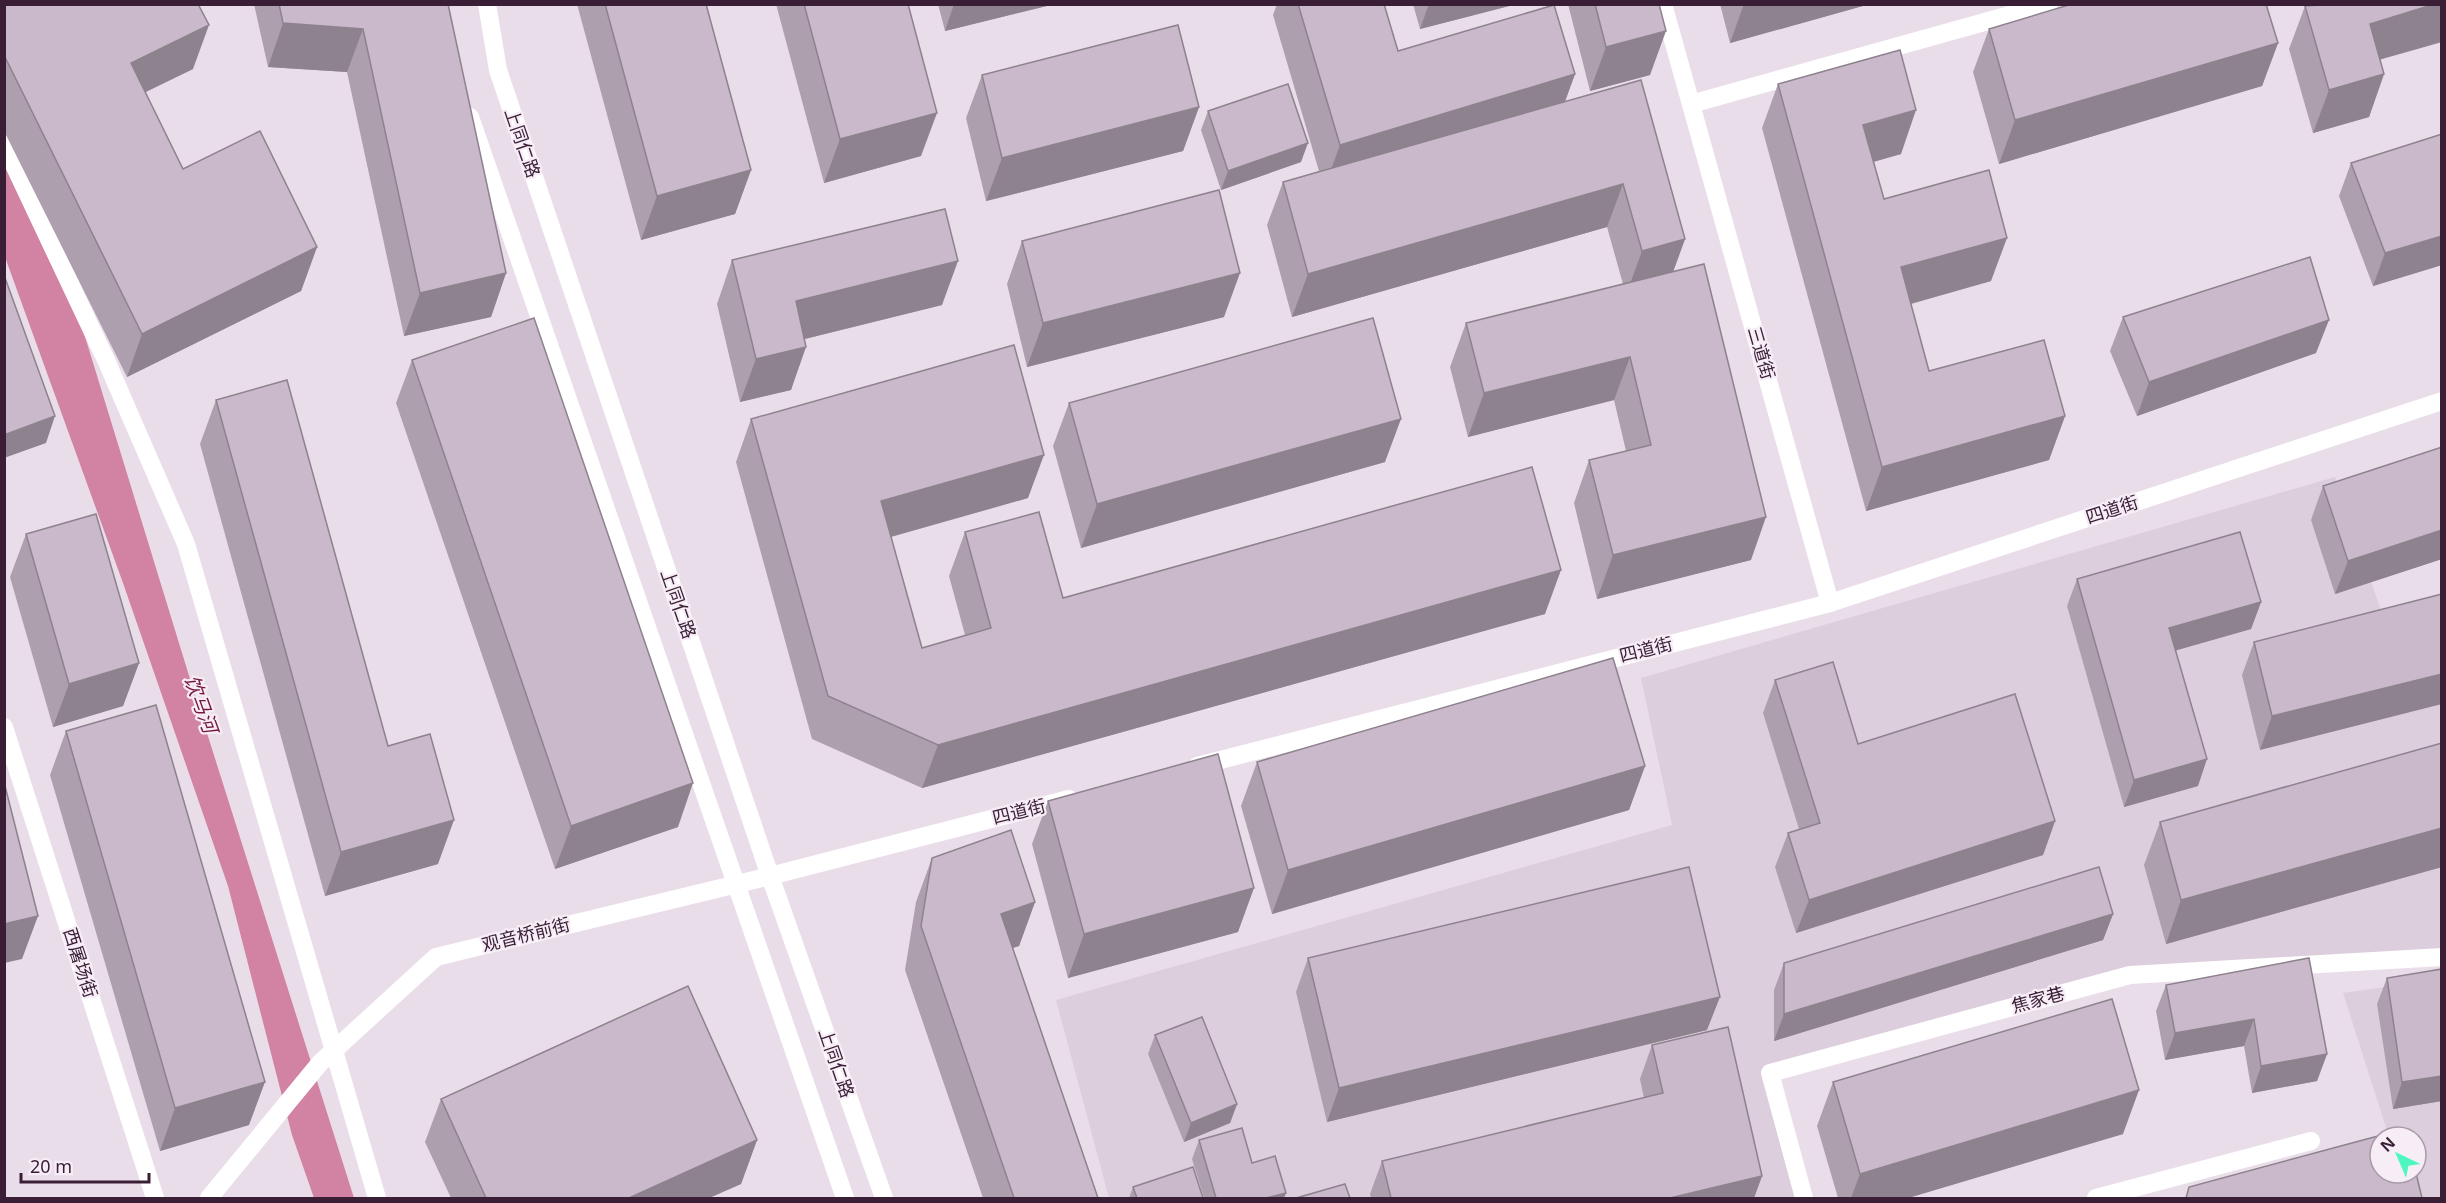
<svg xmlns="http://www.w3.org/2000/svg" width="2446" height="1203" viewBox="0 0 2446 1203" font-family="'Noto Sans','Noto Sans SC',sans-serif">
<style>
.built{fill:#ddcedd}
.water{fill:#d282a3}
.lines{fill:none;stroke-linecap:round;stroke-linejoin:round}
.street{stroke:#fff;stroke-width:18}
.secondary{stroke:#fff;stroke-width:18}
.wall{fill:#ae9fae}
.shaded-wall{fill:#8d828d}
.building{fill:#cab9ca;stroke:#8d828d;stroke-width:1.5}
.labels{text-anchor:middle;stroke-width:4.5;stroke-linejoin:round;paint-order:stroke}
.street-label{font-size:18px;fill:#391e35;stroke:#f6edf6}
.water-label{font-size:20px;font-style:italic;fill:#76173d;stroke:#f6edf6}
</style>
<rect width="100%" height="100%" fill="#eaddea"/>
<g class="built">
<polygon points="2335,477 2381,610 2441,598 2441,957 2130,975 1771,1073 1804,1198 1109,1198 1056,1000 1672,825 1641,678"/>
<polygon points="2441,979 2441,1198 2410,1198 2401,1173 2416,1173 2416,1137 2389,1137 2343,993"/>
</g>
<polygon class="water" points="4,158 83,330 194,692 354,1198 314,1198 292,1135 228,886 123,583 5,257"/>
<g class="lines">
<g class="street">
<polyline points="1663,4 1830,603"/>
<polyline points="1691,104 2049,4"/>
<polyline points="4,144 106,360 186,544 377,1198"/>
<polyline points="4,727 155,1198"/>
<polyline points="1197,766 1830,603 2442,401"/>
<polyline points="209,1198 320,1063 436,957 770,876 1069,799"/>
<polyline points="1804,1198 1770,1073 2130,975 2442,957"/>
<polyline points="2096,1198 2311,1141"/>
</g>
<g class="secondary">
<polyline points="487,4 498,70 770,876 884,1198"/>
<polyline points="470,117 845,1198"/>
</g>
</g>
<g class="wall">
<polygon points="4,4 193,69 145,92 183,169 317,247 301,291 127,377 4,131"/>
<polygon points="254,4 448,4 506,273 491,317 404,336 347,72 268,67"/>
<polygon points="577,4 706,4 751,170 735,214 641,240"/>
<polygon points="776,4 908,4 921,156 824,183"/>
<polygon points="938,4 1055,4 945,31"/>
<polygon points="1277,4 1384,4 1398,51 1575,74 1565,101 1685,239 1673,272 1751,560 1597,599 1574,503 1589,460 1626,451 1614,400 1468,437 1450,367 1466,323 1623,284 1607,227 1292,317 1267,225 1283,182 1319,171 1273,15"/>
<polygon points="1413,4 1517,4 1420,29"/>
<polygon points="1568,4 1659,4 1650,75 1590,91"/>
<polygon points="1720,4 1870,4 1730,43"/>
<polygon points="2308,4 2442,4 2380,60 2384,74 2369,117 2313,133 2289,49 2305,6 2308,6"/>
<polygon points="1989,29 2278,43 2262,86 1999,164 1973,72"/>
<polygon points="982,75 1199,107 1183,151 986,201 966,118"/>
<polygon points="1778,84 1901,154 1873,162 1884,199 1991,281 1911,304 1929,371 2065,416 2049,460 1866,511 1762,128"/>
<polygon points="1208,111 1301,162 1221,190 1201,130"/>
<polygon points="2442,134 2442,265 2373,286 2339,196 2351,163"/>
<polygon points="1022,241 1224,317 1027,367 1007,284"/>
<polygon points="732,260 942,305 805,339 791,390 740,402 717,304"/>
<polygon points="2123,317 2316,353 2137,416 2110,351"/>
<polygon points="412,360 678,827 555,869 396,403"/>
<polygon points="216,400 388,746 438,864 325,896 200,444"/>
<polygon points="1069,403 1385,462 1081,548 1053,446"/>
<polygon points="751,419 1028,498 891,537 922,648 965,635 949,576 965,532 1063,598 1545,614 922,788 812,739 736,462"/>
<polygon points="2442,447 2442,559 2335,594 2311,520 2323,486"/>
<polygon points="26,534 139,663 123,706 53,727 10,577"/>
<polygon points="2077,579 2261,602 2251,629 2176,650 2198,786 2124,807 2067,606"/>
<polygon points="2442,594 2260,750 2242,675 2254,642"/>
<polygon points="1775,680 1858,744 2055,821 2043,855 1796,933 1775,867 1788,833 1799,829 1763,713"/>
<polygon points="66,731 249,1125 160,1151 50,775"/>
<polygon points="2442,743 2442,867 2166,944 2144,865 2160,822"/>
<polygon points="1257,762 1645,766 1629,810 1272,914 1241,806"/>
<polygon points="1048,801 1238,932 1068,978 1032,844"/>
<polygon points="932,858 1035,902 1019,946 1013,948 1098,1198 983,1198 905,970 916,902"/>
<polygon points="2113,914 2103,940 1774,1041 1774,990 1784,963"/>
<polygon points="1308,958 1707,1030 1327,1122 1296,992"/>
<polygon points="2309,958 2327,1054 2317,1081 2252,1093 2244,1046 2165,1060 2156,1011 2166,985"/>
<polygon points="2442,969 2442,1101 2393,1109 2377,1004 2387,978"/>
<polygon points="1155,1035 1237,1104 1230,1123 1184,1142 1148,1054"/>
<polygon points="1652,1045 1762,1176 1754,1198 1371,1198 1370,1194 1382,1161 1644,1098 1640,1079"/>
<polygon points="1833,1082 2123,1134 1908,1198 1838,1198 1817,1126"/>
<polygon points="441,1099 757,1140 741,1184 709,1198 451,1198 425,1142"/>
<polygon points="1199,1140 1252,1163 1286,1193 1284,1198 1204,1198 1192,1159"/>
<polygon points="1133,1187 1137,1198 1129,1198"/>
</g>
<g class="shaded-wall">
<polygon points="954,4 1055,4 945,31"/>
<polygon points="1429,4 1517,4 1420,29"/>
<polygon points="1744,4 1870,4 1730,43"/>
<polygon points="2435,4 2442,4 2442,42 2354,67 2370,24"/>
<polygon points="283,23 363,29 347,72 268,67"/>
<polygon points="209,25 193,69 115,107 131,63"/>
<polygon points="1666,31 1650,75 1590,91 1606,47"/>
<polygon points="2278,43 2262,86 1999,164 2015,120"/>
<polygon points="1575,74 1559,118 1324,189 1340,145"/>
<polygon points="2384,74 2369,117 2313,133 2329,90"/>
<polygon points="1199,107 1183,151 986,201 1002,158"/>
<polygon points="1916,110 1901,154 1848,169 1863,125"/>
<polygon points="937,113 921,156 824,183 840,139"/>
<polygon points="1308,143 1301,162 1221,190 1228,171"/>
<polygon points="751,170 735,214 641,240 657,196"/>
<polygon points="1623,184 1607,227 1292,317 1308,274"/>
<polygon points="2442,236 2442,265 2373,286 2385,253"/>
<polygon points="2007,238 1991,281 1885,311 1901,267"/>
<polygon points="1685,239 1669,283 1626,295 1642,251"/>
<polygon points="317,247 301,291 127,377 142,334"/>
<polygon points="958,261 942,305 780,345 796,301"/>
<polygon points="506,273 491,317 404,336 420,293"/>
<polygon points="1240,273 1224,317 1027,367 1043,323"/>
<polygon points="2329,320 2316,353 2137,416 2149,382"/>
<polygon points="806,347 791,390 740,402 756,359"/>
<polygon points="1630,357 1614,400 1468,437 1484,393"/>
<polygon points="55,416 46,443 4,458 4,435"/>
<polygon points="2065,416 2049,460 1866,511 1882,467"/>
<polygon points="1401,419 1385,462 1081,548 1097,504"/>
<polygon points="1044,455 1028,498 865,544 881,501"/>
<polygon points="1766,517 1751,560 1597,599 1613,555"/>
<polygon points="2442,530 2442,559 2335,594 2348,561"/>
<polygon points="1561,570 1545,614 922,788 938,745"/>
<polygon points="2261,602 2251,629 2160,655 2169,628"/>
<polygon points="139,663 123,706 53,727 69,684"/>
<polygon points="2442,674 2442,704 2260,750 2272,716"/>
<polygon points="2207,759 2198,786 2124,807 2134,780"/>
<polygon points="1645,766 1629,810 1272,914 1288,870"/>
<polygon points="693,783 678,827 555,869 571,826"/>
<polygon points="454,820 438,864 325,896 341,852"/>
<polygon points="2055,821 2043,855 1796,933 1809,900"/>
<polygon points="2442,828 2442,867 2166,944 2181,900"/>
<polygon points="1254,888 1238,932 1068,978 1084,934"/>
<polygon points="1035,902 1019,946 985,957 1001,914"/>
<polygon points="2113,914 2103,940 1774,1041 1784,1014"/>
<polygon points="38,916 22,959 4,963 4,924"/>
<polygon points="1720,997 1707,1030 1327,1122 1339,1088"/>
<polygon points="2254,1019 2244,1046 2165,1060 2175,1033"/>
<polygon points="2327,1054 2317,1081 2252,1093 2261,1066"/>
<polygon points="2442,1076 2442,1101 2393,1109 2402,1082"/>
<polygon points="265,1082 249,1125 160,1151 175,1108"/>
<polygon points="2139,1090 2123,1134 1908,1198 1851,1198 1860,1174"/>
<polygon points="1237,1104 1230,1123 1184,1142 1191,1123"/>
<polygon points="757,1140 741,1184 709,1198 629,1198"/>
<polygon points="1762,1176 1754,1198 1670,1198"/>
<polygon points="1286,1193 1284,1198 1266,1198"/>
</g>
<g class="building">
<polygon points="4,4 198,4 209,25 131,63 183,169 260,131 317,247 142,334 4,55"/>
<polygon points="279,4 448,4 506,273 420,293 363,29 283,23"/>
<polygon points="605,4 706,4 751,170 657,196"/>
<polygon points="804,4 908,4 937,113 840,139"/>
<polygon points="1298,4 1384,4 1398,51 1554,5 1575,74 1340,145"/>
<polygon points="1595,4 1659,4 1666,31 1606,47"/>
<polygon points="2072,4 2266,4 2278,43 2015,120 1989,29"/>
<polygon points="2435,4 2370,24 2384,74 2329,90 2305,6 2332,4"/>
<polygon points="1178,25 1199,107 1002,158 982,75"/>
<polygon points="1900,50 1916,110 1863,125 1884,199 1989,170 2007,238 1901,267 1929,371 2044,340 2065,416 1882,467 1778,84"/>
<polygon points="1641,80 1685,239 1642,251 1623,184 1308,274 1283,182"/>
<polygon points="1288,84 1308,143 1228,171 1208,111"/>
<polygon points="2442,134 2442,236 2385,253 2351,163"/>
<polygon points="1219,190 1240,273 1043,323 1022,241"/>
<polygon points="945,209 958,261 796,301 806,347 756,359 732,260"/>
<polygon points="2310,257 2329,320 2149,382 2123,317"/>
<polygon points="1704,264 1766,517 1613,555 1589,460 1651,445 1630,357 1484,393 1466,323"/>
<polygon points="4,275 55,416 4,435"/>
<polygon points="534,318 693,783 571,826 412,360"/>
<polygon points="1373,318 1401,419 1097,504 1069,403"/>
<polygon points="1014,345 1044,455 881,501 922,648 991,628 965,532 1039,512 1063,598 1532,467 1561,570 938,745 828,696 751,419"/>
<polygon points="287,380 388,746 430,734 454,820 341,852 216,400"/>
<polygon points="2442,447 2442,530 2348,561 2323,486"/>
<polygon points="96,514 139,663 69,684 26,534"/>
<polygon points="2240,532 2261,602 2169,628 2207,759 2134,780 2077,579"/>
<polygon points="2442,594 2442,674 2272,716 2254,642"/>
<polygon points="1613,658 1645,766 1288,870 1257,762"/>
<polygon points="1833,662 1858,744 2015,694 2055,821 1809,900 1788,833 1820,823 1775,680"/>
<polygon points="156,705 265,1082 175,1108 66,731"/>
<polygon points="2442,743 2442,828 2181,900 2160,822"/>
<polygon points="1218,754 1254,888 1084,934 1048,801"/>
<polygon points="4,782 38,916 4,924"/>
<polygon points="1011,830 1035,902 1001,914 1098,1198 1014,1198 921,926 932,858"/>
<polygon points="1689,867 1720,997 1339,1088 1308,958"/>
<polygon points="2099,867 2113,914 1784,1014 1784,963"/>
<polygon points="2309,958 2327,1054 2261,1066 2254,1019 2175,1033 2166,985"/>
<polygon points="2442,969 2442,1076 2402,1082 2387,978"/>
<polygon points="688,986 757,1140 629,1198 486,1198 441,1099"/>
<polygon points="2112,999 2139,1090 1860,1174 1833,1082"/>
<polygon points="1202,1017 1237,1104 1191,1123 1155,1035"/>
<polygon points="1728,1027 1762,1176 1670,1198 1391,1198 1382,1161 1663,1093 1652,1045"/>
<polygon points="1242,1128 1252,1163 1275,1156 1286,1193 1266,1198 1216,1198 1199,1140"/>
<polygon points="2404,1129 2406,1137 2380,1137 2380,1173 2416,1173 2422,1198 2186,1198 2189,1187"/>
<polygon points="1193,1167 1203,1198 1137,1198 1133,1187"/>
<polygon points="1345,1184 1350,1198 1296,1198"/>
</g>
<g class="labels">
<g class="street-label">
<text transform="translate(522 143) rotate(71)" y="6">上同仁路</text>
<text transform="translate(1761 353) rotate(74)" y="6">三道街</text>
<text transform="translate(2112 510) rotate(-18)" y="6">四道街</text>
<text transform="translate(678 604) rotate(71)" y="6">上同仁路</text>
<text transform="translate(1646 650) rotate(-14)" y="6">四道街</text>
<text transform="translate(1019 812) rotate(-14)" y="6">四道街</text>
<text transform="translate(526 935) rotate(-14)" y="6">观音桥前街</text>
<text transform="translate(80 963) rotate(72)" y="6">西屠场街</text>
<text transform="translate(2038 1000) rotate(-15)" y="6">焦家巷</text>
<text transform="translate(836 1063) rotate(71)" y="6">上同仁路</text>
</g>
<g class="water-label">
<text transform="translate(201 704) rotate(70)" y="7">饮马河</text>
</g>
</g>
<rect width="2446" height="1203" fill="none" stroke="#391e35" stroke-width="12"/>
<g transform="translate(2398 1155) rotate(316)"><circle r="28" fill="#f6edf6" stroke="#aa9aa9" stroke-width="1.5"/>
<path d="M0-4.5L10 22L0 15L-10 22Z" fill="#4ef7c0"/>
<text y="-9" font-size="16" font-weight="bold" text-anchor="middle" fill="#391e35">N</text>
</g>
<path d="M21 1173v9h128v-9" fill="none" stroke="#391e35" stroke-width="3"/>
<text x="30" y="1173" font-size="18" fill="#391e35" stroke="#f6edf6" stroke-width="4.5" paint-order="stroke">20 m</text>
</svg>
